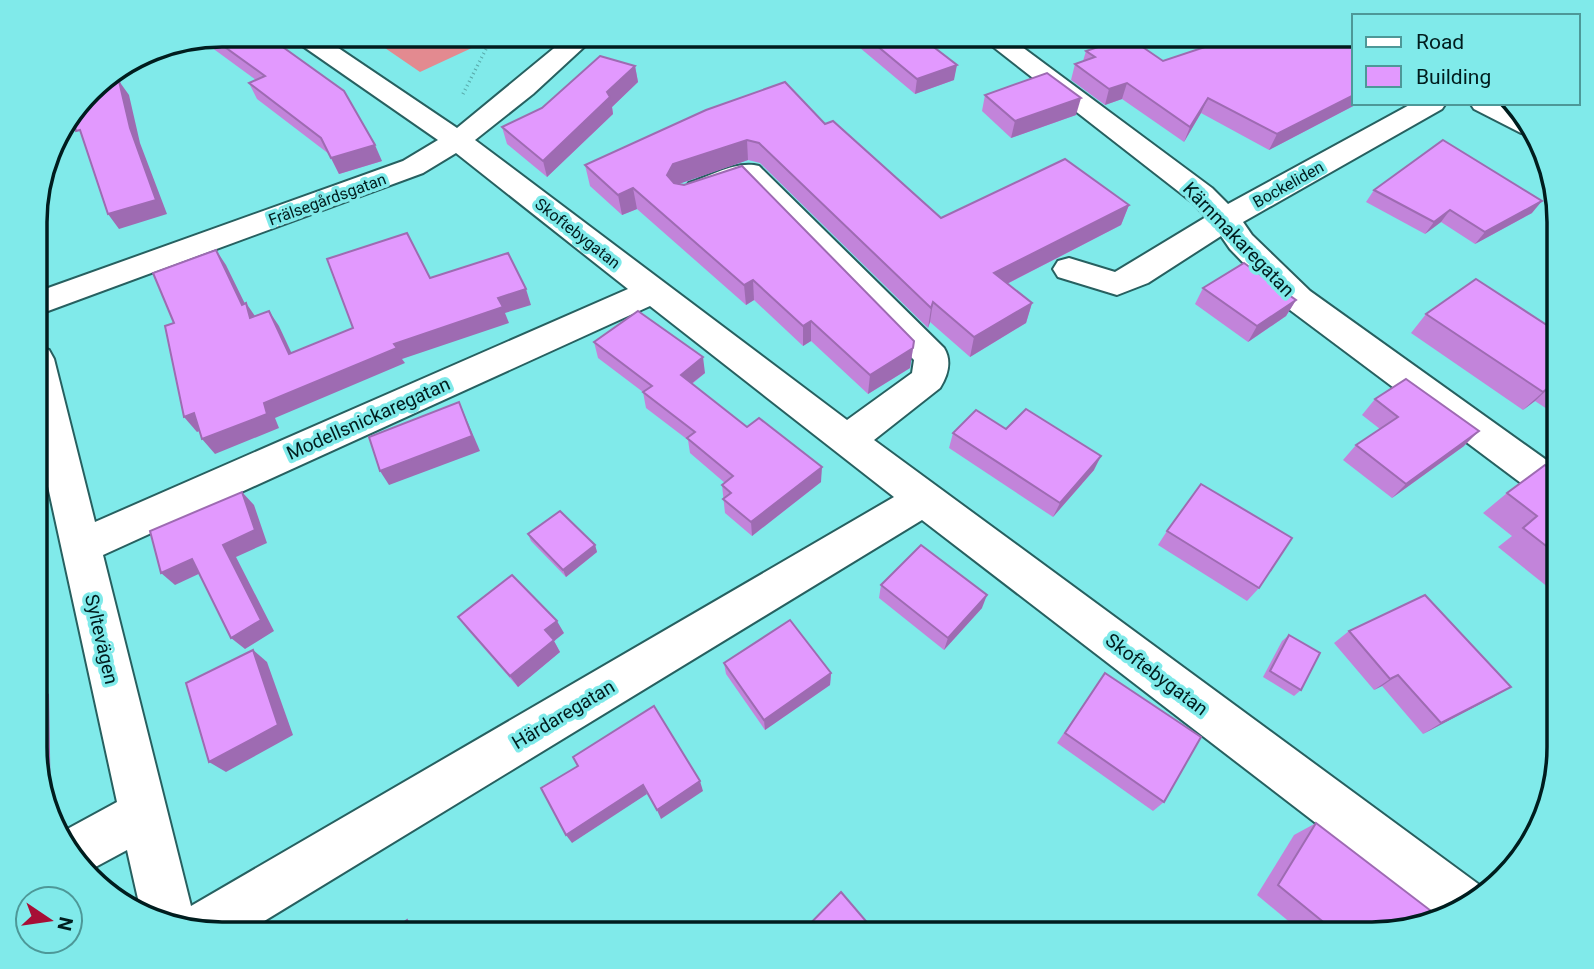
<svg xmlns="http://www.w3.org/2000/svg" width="1594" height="969" viewBox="0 0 1594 969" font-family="Roboto,sans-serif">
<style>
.green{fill:#e38a90}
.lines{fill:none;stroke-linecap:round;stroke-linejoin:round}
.minor-casing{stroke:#276060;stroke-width:4}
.path{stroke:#57a8a8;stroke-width:3.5;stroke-dasharray:1 3.5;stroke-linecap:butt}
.minor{fill:#fff;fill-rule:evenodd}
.wall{fill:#c284da}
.shaded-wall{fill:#9e6bb2}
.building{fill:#e299fe;stroke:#9e6bb2;stroke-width:2}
.labels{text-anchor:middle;stroke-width:7;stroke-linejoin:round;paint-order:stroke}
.far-street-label{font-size:16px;fill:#001d1e;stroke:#80eaea}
.street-label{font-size:19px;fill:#001d1e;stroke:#80eaea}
.rim{fill:none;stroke:#001d1e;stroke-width:3.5}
</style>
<rect width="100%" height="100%" fill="#80eaea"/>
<polygon class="green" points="366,35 481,35 489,40 420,72"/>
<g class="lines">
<g class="minor-casing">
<g id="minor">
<path d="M291 35H319L457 128 570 35H597L533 94 475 140 847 420 912 373 914 360 744 184 699 199 689 197 684 190 689 183C710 176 737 160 759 166L944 348C952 361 948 375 940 388L874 440 1485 889 1466 909 1438 917 922 520 243 934H222L141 912 127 850 88 871 66 850 60 833 117 802 37 436V346L49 350 54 359 95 522 628 289 456 153 423 173 37 315V292L403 161 438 140 294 40ZM650 306 894 497 191 906 103 555Z"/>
<polygon points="978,35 1006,35 1212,188 1228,204 1413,103 1446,103 1442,109 1243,222 1252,235 1310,291 1559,469 1559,506 1545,501 1286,307 1230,249 1221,236 1148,283 1117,295 1058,277 1053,269 1058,261 1069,258 1115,272 1206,217 1192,202"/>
<path d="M1470 103C1502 103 1521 100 1533 135L1521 133 1474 109Z"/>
</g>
</g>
<polyline class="path" points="463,94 493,35"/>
<use href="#minor" class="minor"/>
</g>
<g class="wall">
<polygon points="222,35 382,161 339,174 329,154 257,99 249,83 256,80 215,50 204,39"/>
<polygon points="848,35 932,35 928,42 954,80 915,94 847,37"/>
<polygon points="1217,35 1333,35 1354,103 1359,103 1269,150 1201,113 1184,142 1122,99 1105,105 1071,80 1075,64 1083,61 1086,51 1163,61 1224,40"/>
<polygon points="635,66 638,82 612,107 613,114 547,177 507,144 502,127"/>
<polygon points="985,95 1076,115 1011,138 982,111"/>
<polygon points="825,124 941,218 1129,205 1121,225 1007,284 1032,303 1026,323 970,357 930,322 928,328 760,163 748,160 678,184 914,341 910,368 868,394 811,341 803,346 754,300 746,305 637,209 622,215 590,186 585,165"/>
<polygon points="1374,190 1532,213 1475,244 1441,222 1425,234 1366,202"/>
<polygon points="1559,272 1559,279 1554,276"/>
<polygon points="1203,288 1296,300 1286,316 1248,342 1195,304"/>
<polygon points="1426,314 1559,333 1559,417 1535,401 1523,410 1411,333"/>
<polygon points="594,342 705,373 692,384 747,427 821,482 752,536 725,513 722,485 725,483 690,453 688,440 646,408 643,392 598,358"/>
<polygon points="1375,399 1464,446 1392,498 1343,460 1356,445 1380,429 1362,415"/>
<polygon points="1006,429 1094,470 1053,517 949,448 953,433"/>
<polygon points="1559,475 1559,596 1498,547 1512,536 1483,513 1507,493"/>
<polygon points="1167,531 1259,588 1247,601 1158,545"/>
<polygon points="528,534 595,545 597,552 566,577 531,541"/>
<polygon points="881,585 982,608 944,650 879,598"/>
<polygon points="458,617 564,633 554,641 560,652 518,687 467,629"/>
<polygon points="1349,631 1511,687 1423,734 1382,686 1374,690 1334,643"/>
<polygon points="1289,635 1301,690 1294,696 1263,677 1282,641"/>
<polygon points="724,663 831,673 830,685 765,730 726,674"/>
<polygon points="1105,673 1164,802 1153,811 1057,743"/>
<polygon points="1316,823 1384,934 1304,934 1257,895 1294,835"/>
</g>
<g class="shaded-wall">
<polygon points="926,35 932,35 924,46"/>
<polygon points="957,65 954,80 915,94 917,79"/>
<polygon points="635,66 638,82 612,107 613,114 547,177 543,161 607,92"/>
<polygon points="114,72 115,99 105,84 105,78"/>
<polygon points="119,81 129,95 140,143 167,214 119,229 108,214 130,128"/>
<polygon points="1127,83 1122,99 1105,105 1109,89"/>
<polygon points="1354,95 1354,103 1359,103 1269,150 1277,134"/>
<polygon points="1081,98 1076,115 1011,138 1015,121"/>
<polygon points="1208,98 1201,113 1184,142 1190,127"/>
<polygon points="73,115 82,128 63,133 61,131"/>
<polygon points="747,140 748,160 676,185 670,196 667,175 673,164"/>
<polygon points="375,145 382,161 339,174 331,158"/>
<polygon points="633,188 637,209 622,215 618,195"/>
<polygon points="1542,201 1532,213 1475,244 1485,232"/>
<polygon points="1129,205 1121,225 989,293 994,273"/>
<polygon points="1450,210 1441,222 1425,234 1434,222"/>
<polygon points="216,250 226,265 249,312 246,303 257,319 261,333 242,305"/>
<polygon points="753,280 754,300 746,305 744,285"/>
<polygon points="526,289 531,305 505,313 509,323 402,359 405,363 275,418 279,428 215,454 202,439 264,403 394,344 498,298"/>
<polygon points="1296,300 1286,316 1248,342 1257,326"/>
<polygon points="933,302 930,322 928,328 931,308"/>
<polygon points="1032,303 1026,323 970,357 974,337"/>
<polygon points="269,311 279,326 299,369 289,354"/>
<polygon points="811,321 811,341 803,346 803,326"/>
<polygon points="913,348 910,368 868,394 870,375"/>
<polygon points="703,357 705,373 683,390 681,375"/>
<polygon points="1554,383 1535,401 1523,410 1543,392"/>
<polygon points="459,402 480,451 389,485 380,471"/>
<polygon points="194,413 207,428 197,432 184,417"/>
<polygon points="1479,431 1464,446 1392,498 1406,484"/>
<polygon points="1101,456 1094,470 1053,517 1060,503"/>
<polygon points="822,467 821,482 752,536 751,522"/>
<polygon points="242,492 254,505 267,543 236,557 274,631 245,649 231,638 223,545"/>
<polygon points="595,545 597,552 566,577 563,570"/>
<polygon points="192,559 205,571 175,585 161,573"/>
<polygon points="987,595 982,608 944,650 948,638"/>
<polygon points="557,621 564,633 554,641 560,652 518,687 510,676 545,630"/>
<polygon points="253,650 267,662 293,735 226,772 209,762"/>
<polygon points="831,673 830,685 765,730 764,720"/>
<polygon points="37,675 39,688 49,694 51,809 37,771"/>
<polygon points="1398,675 1382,686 1374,690 1390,679"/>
<polygon points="1511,687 1492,698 1423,734 1441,723"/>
<polygon points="700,781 703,791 661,819 657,810"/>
<polygon points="643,785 647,794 572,843 566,835"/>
<polygon points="407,920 420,926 423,934 413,934"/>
</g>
<g class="building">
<polygon points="222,35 266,35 344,91 375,145 331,158 321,138 249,83 265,76 211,37"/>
<polygon points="864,35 918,35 957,65 917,79"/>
<polygon points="1241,35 1333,35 1354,46 1354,95 1277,134 1208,98 1190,127 1127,83 1109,89 1075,64 1095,57 1086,51 1128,37 1163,61"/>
<polygon points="600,56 635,66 607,92 610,97 543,161 502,127 542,108"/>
<polygon points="1047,73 1081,98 1015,121 985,95"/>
<polygon points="105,78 105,84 119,81 130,128 156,200 108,214 80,130 76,131 72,116 98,82"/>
<polygon points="785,82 825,124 833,121 941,218 1065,159 1129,205 994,273 1032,303 974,337 933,302 931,308 759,143 747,140 673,164 667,175 674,183 684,185 742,166 914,341 913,348 870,375 811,321 803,326 753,280 744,285 633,188 618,195 585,165 706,110"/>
<polygon points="1443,140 1542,201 1485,232 1450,210 1434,222 1374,190"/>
<polygon points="407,233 430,278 508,253 526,289 498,298 503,307 394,344 397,348 264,403 267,414 202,439 194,413 184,417 165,326 174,323 153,273 216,250 242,305 246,303 250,318 269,311 289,354 353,328 327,259"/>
<polygon points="1244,263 1296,300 1257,326 1203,288"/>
<polygon points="1476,279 1559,333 1559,386 1554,383 1543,392 1426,314"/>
<polygon points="638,311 703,357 681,375 747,427 759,418 822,467 751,522 723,499 731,493 722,485 733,476 687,438 695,432 643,392 652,386 594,342"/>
<polygon points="1406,379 1479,431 1406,484 1356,445 1398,417 1375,399"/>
<polygon points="459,402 472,436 380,471 369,437"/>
<polygon points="1026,409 1101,456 1060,503 953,433 976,410 1006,429"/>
<polygon points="1545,465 1559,475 1559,556 1523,528 1537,516 1507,493"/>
<polygon points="1201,484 1292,538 1259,588 1167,531"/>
<polygon points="242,492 255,530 223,545 261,620 231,638 192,559 161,573 150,531"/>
<polygon points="560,511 595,545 563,570 528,534"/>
<polygon points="921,545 987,595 948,638 881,585"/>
<polygon points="512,575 557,621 545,630 554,640 510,676 458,617"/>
<polygon points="1425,595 1511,687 1441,723 1398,675 1390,679 1349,631"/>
<polygon points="790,620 831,673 764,720 724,663"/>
<polygon points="1289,635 1320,653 1301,690 1270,671"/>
<polygon points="253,650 278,725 209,762 186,683"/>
<polygon points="1105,673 1201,737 1164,802 1065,733"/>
<polygon points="654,706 700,781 657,810 643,785 566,835 541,788 578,766 573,757"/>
<polygon points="1316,823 1439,917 1384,934 1338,934 1278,885"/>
<polygon points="841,892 877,934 800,934"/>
<polygon points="407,920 413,934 387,934"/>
</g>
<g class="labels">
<g class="far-street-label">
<text transform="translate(1288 184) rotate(-29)" y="6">Bockeliden</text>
<text transform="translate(327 199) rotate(-20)" y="6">Frälsegårdsgatan</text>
<text transform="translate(578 233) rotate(38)" y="6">Skoftebygatan</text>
</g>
<g class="street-label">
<text transform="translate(1239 239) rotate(46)" y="7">Kärnmakaregatan</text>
<text transform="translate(368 418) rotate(-24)" y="7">Modellsnickaregatan</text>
<text transform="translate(102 639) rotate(77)" y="7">Syltevägen</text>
<text transform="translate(1157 674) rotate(37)" y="7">Skoftebygatan</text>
<text transform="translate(563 714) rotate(-31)" y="7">Härdaregatan</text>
</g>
</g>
<path d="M0 0H1594V969H0ZM222 47H1372A175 175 0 0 1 1547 222V747A175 175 0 0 1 1372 922H222A175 175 0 0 1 47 747V222A175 175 0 0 1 222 47Z" fill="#80eaea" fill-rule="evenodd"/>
<path class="rim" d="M222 47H1372A175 175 0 0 1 1547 222V747A175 175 0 0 1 1372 922H222A175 175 0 0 1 47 747V222A175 175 0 0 1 222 47Z"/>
<rect x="1352" y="14" width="228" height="91" fill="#80eaea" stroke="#4d9898" stroke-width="2"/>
<rect x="1366" y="37" width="35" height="10" fill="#ffffff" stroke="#4d9898" stroke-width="2"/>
<text x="1416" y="49" font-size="21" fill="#001d1e">Road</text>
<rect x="1366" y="66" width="35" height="21" fill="#e299fe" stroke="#4d9898" stroke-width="2"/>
<text x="1416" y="84" font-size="21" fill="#001d1e">Building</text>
<g transform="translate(49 920) rotate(103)"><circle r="33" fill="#80eaea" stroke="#4d9898" stroke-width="2"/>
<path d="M0-5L12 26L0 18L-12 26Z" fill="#a70e36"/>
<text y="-10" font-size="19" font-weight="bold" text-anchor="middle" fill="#001d1e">N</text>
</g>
</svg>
